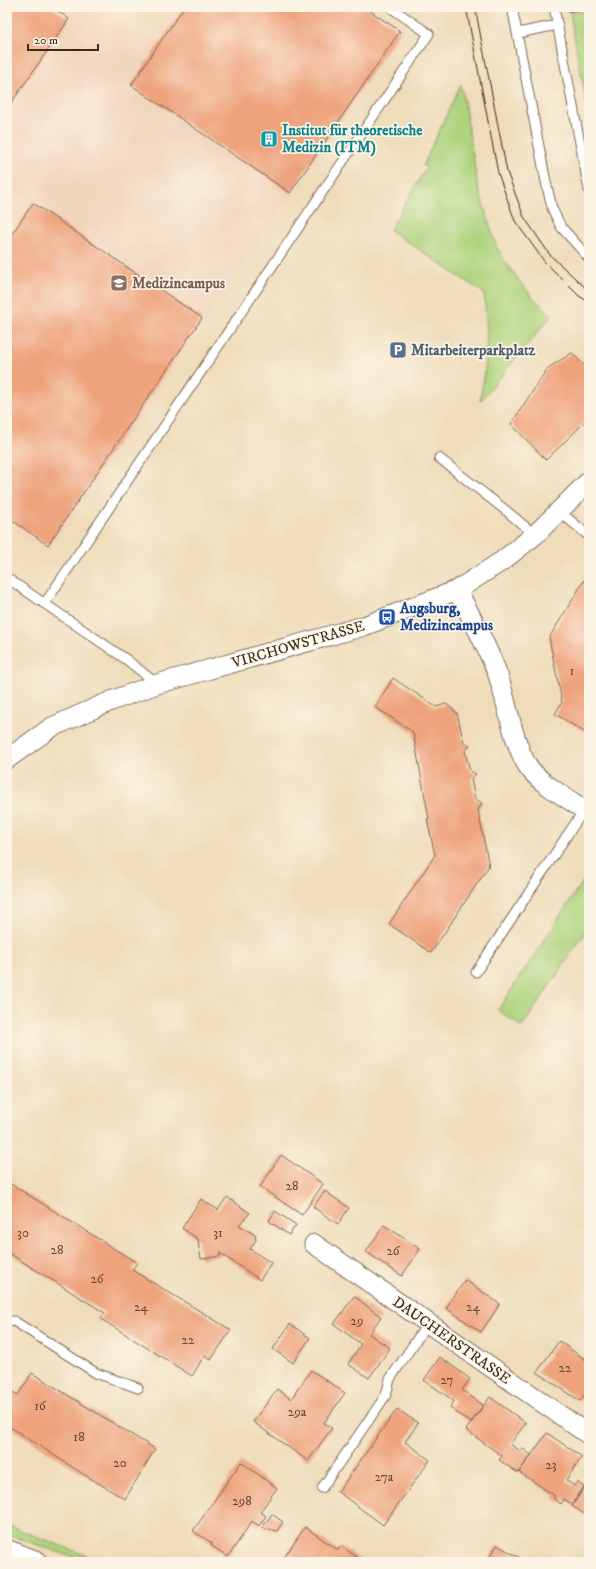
<svg xmlns="http://www.w3.org/2000/svg" width="596" height="1569" viewBox="0 0 596 1569" font-family="'IM FELL DW Pica',serif">
<style>
.built{fill:#f2d5bd}
.green{fill:#add37d;stroke:#747e4e}
.building{fill:#eea37d}
.lines{fill:none;stroke-linecap:round;stroke-linejoin:round}
.lane-casing{stroke:#7a6855;stroke-width:11}
.street-casing{stroke:#7a6855;stroke-width:21}
.secondary-casing{stroke:#7a6855;stroke-width:24}
.lane{stroke:#fff;stroke-width:9}
.street{stroke:#fff;stroke-width:19}
.secondary{stroke:#fff;stroke-width:22}
.tram{stroke:#3b2a1e;stroke-width:1}
.labels{text-anchor:middle;stroke-width:3.5;stroke-linejoin:round;paint-order:stroke}
.number-label{font-size:13px;fill:#684836}
.culture-label{font-size:15px;font-weight:bold;fill:#0d838f;stroke:#fcf5e5;text-anchor:start}
.education-label{font-size:15px;font-weight:bold;fill:#785e54;stroke:#fcf5e5;text-anchor:start}
.service-label{font-size:15px;font-weight:bold;fill:#4e5e75;stroke:#fcf5e5;text-anchor:start}
.transit-label{font-size:15px;font-weight:bold;fill:#164399;stroke:#fcf5e5;text-anchor:start}
.street-label{font-size:15px;fill:#3b2a1e;stroke:#fcf5e5}
</style>
<rect width="100%" height="100%" fill="#fcf5e5"/>
<filter id="ink" filterUnits="userSpaceOnUse"><feTurbulence type="fractalNoise" baseFrequency=".025" numOctaves="2"/><feDisplacementMap in="SourceGraphic" scale="8" xChannelSelector="R" yChannelSelector="G"/><feConvolveMatrix kernelMatrix="1 2 1 2 8 2 1 2 1" color-interpolation-filters="sRGB"/></filter>
<filter id="wash" filterUnits="userSpaceOnUse"><feTurbulence type="fractalNoise" baseFrequency=".012" numOctaves="4" result="noise"/><feDisplacementMap in="SourceGraphic" scale="16" xChannelSelector="R" yChannelSelector="G"/><feGaussianBlur stdDeviation="0.9" result="paint"/><feColorMatrix in="noise" values="0 0 0 0 0 0 0 0 0 0 0 0 0 0 0 0 0 1.4 0 .05"/><feComposite in="paint" operator="in"/></filter>
<g filter="url(#wash)">
<rect width="100%" height="100%" fill="#efdcba"/>
<polygon class="built" points="7,7 106,7 155,41 178,7 372,7 405,29 47,553 7,526"/>
<g class="green">
<polygon points="584,11 589,29 589,117 570,14"/>
<polygon points="461,84 478,187 496,246 504,260 520,282 533,298 552,315 480,401 485,370 487,330 484,293 390,230 427,166 423,166"/>
<polygon points="589,872 589,927 522,1027 498,1010"/>
<polygon points="7,1525 103,1562 86,1562 7,1534"/>
</g>
<g id="blocks">
<g class="building">
<polygon points="7,7 52,7 69,19 7,109"/>
<polygon points="184,7 364,7 400,31 290,193 131,85"/>
<polygon points="569,7 580,7 580,10 569,12"/>
<polygon points="33,203 202,318 48,545 7,517 7,241"/>
<polygon points="572,353 589,370 589,415 585,422 546,460 511,424 548,368"/>
<polygon points="585,579 589,581 589,735 555,714 562,702 549,638"/>
<polygon points="393,678 436,707 446,704 457,713 464,743 470,746 465,751 470,771 476,774 471,779 475,799 482,803 478,810 489,866 431,953 389,924 435,855 427,819 429,819 413,732 375,707"/>
<polygon points="281,1155 323,1184 302,1215 260,1187"/>
<polygon points="11,1184 137,1263 132,1270 231,1330 211,1360 204,1356 192,1376 101,1319 105,1313 7,1252 7,1191"/>
<polygon points="325,1191 349,1208 338,1224 313,1207"/>
<polygon points="227,1197 250,1213 239,1225 255,1235 256,1240 250,1249 271,1263 260,1280 220,1253 220,1256 201,1259 198,1242 199,1240 182,1228 201,1199 218,1210"/>
<polygon points="275,1211 296,1225 289,1235 269,1221"/>
<polygon points="384,1225 420,1249 402,1276 366,1252"/>
<polygon points="465,1280 500,1304 481,1332 446,1308"/>
<polygon points="354,1296 381,1317 369,1334 390,1348 369,1378 348,1364 361,1344 334,1324"/>
<polygon points="290,1324 310,1338 293,1363 273,1349"/>
<polygon points="559,1341 589,1362 589,1388 580,1401 537,1372"/>
<polygon points="440,1357 470,1379 462,1390 483,1405 471,1423 450,1408 454,1401 424,1380"/>
<polygon points="311,1370 345,1393 324,1423 332,1428 308,1461 253,1422 277,1389 291,1399"/>
<polygon points="32,1373 155,1449 125,1499 83,1474 7,1425 7,1389 18,1395"/>
<polygon points="490,1397 526,1423 510,1444 520,1451 522,1448 531,1455 518,1473 499,1460 502,1456 466,1430"/>
<polygon points="397,1409 418,1423 405,1442 430,1460 383,1525 338,1492"/>
<polygon points="547,1433 582,1457 566,1480 574,1486 577,1482 584,1487 572,1504 564,1499 561,1504 553,1498 555,1496 519,1472"/>
<polygon points="241,1462 277,1488 260,1512 266,1516 259,1526 252,1521 228,1557 211,1545 212,1543 193,1531"/>
<polygon points="589,1481 589,1517 572,1506"/>
<polygon points="272,1514 283,1522 277,1531 262,1528"/>
<polygon points="305,1527 338,1550 341,1546 364,1562 281,1562"/>
<polygon points="497,1545 527,1562 490,1562 487,1561"/>
</g>
</g>
</g>
<g filter="url(#ink)">
<use href="#blocks" fill-opacity="0" stroke="#7a6855" stroke-width="1"/>
<g class="lines">
<g class="lane-casing">
<g id="lane">
<polyline points="512,7 546,182 552,208 561,227 589,258"/>
<polyline points="554,7 589,190"/>
<polyline points="518,33 557,25"/>
<polyline points="439,458 509,513 535,535"/>
<polyline points="559,511 589,536"/>
<polyline points="7,578 127,660 157,684"/>
<polyline points="45,603 429,34 390,7"/>
<polyline points="476,972 584,810"/>
<polyline points="7,1322 14,1321 96,1373 138,1388"/>
<polyline points="322,1488 386,1395 390,1379 428,1323"/>
</g>
</g>
<g class="street-casing">
<g id="street">
<path d="M457 590C472 618 487 646 498 675 507 702 513 742 527 765 542 787 570 798 589 814"/>
<polyline points="7,759 52,727 111,701 157,684 364,626 457,590 502,561 535,535 589,481"/>
<polyline points="314,1244 589,1435"/>
</g>
</g>
<g class="secondary-casing">
<polyline id="secondary" points="7,1551 36,1562"/>
</g>
<use href="#lane" class="lane"/>
<use href="#street" class="street"/>
<use href="#secondary" class="secondary"/>
<g class="tram">
<polyline points="466,7 498,173 515,221 544,261 579,296 589,302"/>
<polyline points="475,7 507,172 524,217 550,255 589,291"/>
</g>
</g>
</g>
<defs>
<g id="building-square" transform="scale(0.9)"><rect x="-9" y="-9" width="18" height="18" rx="4" fill="#0f9aa8" stroke="#fcf5e5"/><path d="M-4-6H4V6H1V3H-1V6H-4ZM-2.5-4.3h1.7v1.8h-1.7ZM.8-4.3h1.7v1.8H.8ZM-2.5-1h1.7V.8h-1.7ZM.8-1h1.7V.8H.8Z" fill="#fff"/></g>
<g id="university-square" transform="scale(0.9)"><rect x="-9" y="-9" width="18" height="18" rx="4" fill="#8d6e63" stroke="#fcf5e5"/><path d="M0-5L7-2L0 1L-7-2ZM-4 1L0 2.5L4 1V4Q0 6-4 4Z" fill="#fff"/></g>
<g id="parking-square" transform="scale(0.9)"><rect x="-9" y="-9" width="18" height="18" rx="4" fill="#5c6f8a" stroke="#fcf5e5"/><path d="M-3.5-5.5H1a3.5 3.5 0 0 1 0 7H-1V5.5H-3.5ZM-1-3.4V-.6H.8a1.4 1.4 0 0 0 0-2.8Z" fill="#fff"/></g>
<g id="bus-square" transform="scale(0.9)"><rect x="-9" y="-9" width="18" height="18" rx="4" fill="#1a4fb4" stroke="#fcf5e5"/><path d="M-5-6H5V4H4V6H2V4H-2V6H-4V4H-5ZM-3.5-4V0h7V-4ZM-3.5 1.2v1.5H-2V1.2ZM2 1.2v1.5H3.5V1.2Z" fill="#fff"/></g>
</defs>
<g fill-rule="evenodd">
<use href="#building-square" x="269" y="139"/>
<use href="#university-square" x="119" y="283"/>
<use href="#parking-square" x="398" y="350"/>
<use href="#bus-square" x="387" y="617"/>
</g>
<g class="labels">
<g class="number-label">
<text x="572" y="675">1</text>
<text x="292" y="1190">28</text>
<text x="23" y="1237">30</text>
<text x="218" y="1237">31</text>
<text x="57" y="1254">28</text>
<text x="393" y="1255">26</text>
<text x="97" y="1283">26</text>
<text x="141" y="1311">24</text>
<text x="473" y="1311">24</text>
<text x="357" y="1325">29</text>
<text x="188" y="1344">22</text>
<text x="565" y="1372">22</text>
<text x="447" y="1384">27</text>
<text x="40" y="1410">16</text>
<text x="297" y="1416">29a</text>
<text x="79" y="1441">18</text>
<text x="120" y="1467">20</text>
<text x="551" y="1469">23</text>
<text x="384" y="1481">27a</text>
<text x="242" y="1505">298</text>
</g>
<g class="culture-label">
<text x="282" y="135">Institut für theoretische<tspan x="282" dy="17">Medizin (ITM)</tspan></text>
</g>
<g class="education-label">
<text x="132" y="288">Medizincampus</text>
</g>
<g class="service-label">
<text x="411" y="355">Mitarbeiterparkplatz</text>
</g>
<g class="transit-label">
<text x="400" y="613">Augsburg,<tspan x="400" dy="17">Medizincampus</tspan></text>
</g>
<g class="street-label">
<text transform="translate(298 644) rotate(-16)" y="5">VIRCHOWSTRASSE</text>
<text transform="translate(452 1340) rotate(35)" y="5">DAUCHERSTRASSE</text>
</g>
</g>
<rect width="596" height="1569" fill="none" stroke="#fcf5e5" stroke-width="24"/>
<path d="M28 44v6h70v-6" fill="none" stroke="#3b2a1e" stroke-width="2"/>
<text x="34" y="44" font-size="12" fill="#3b2a1e" stroke="#fcf5e5" stroke-width="3" paint-order="stroke">20 m</text>
</svg>
